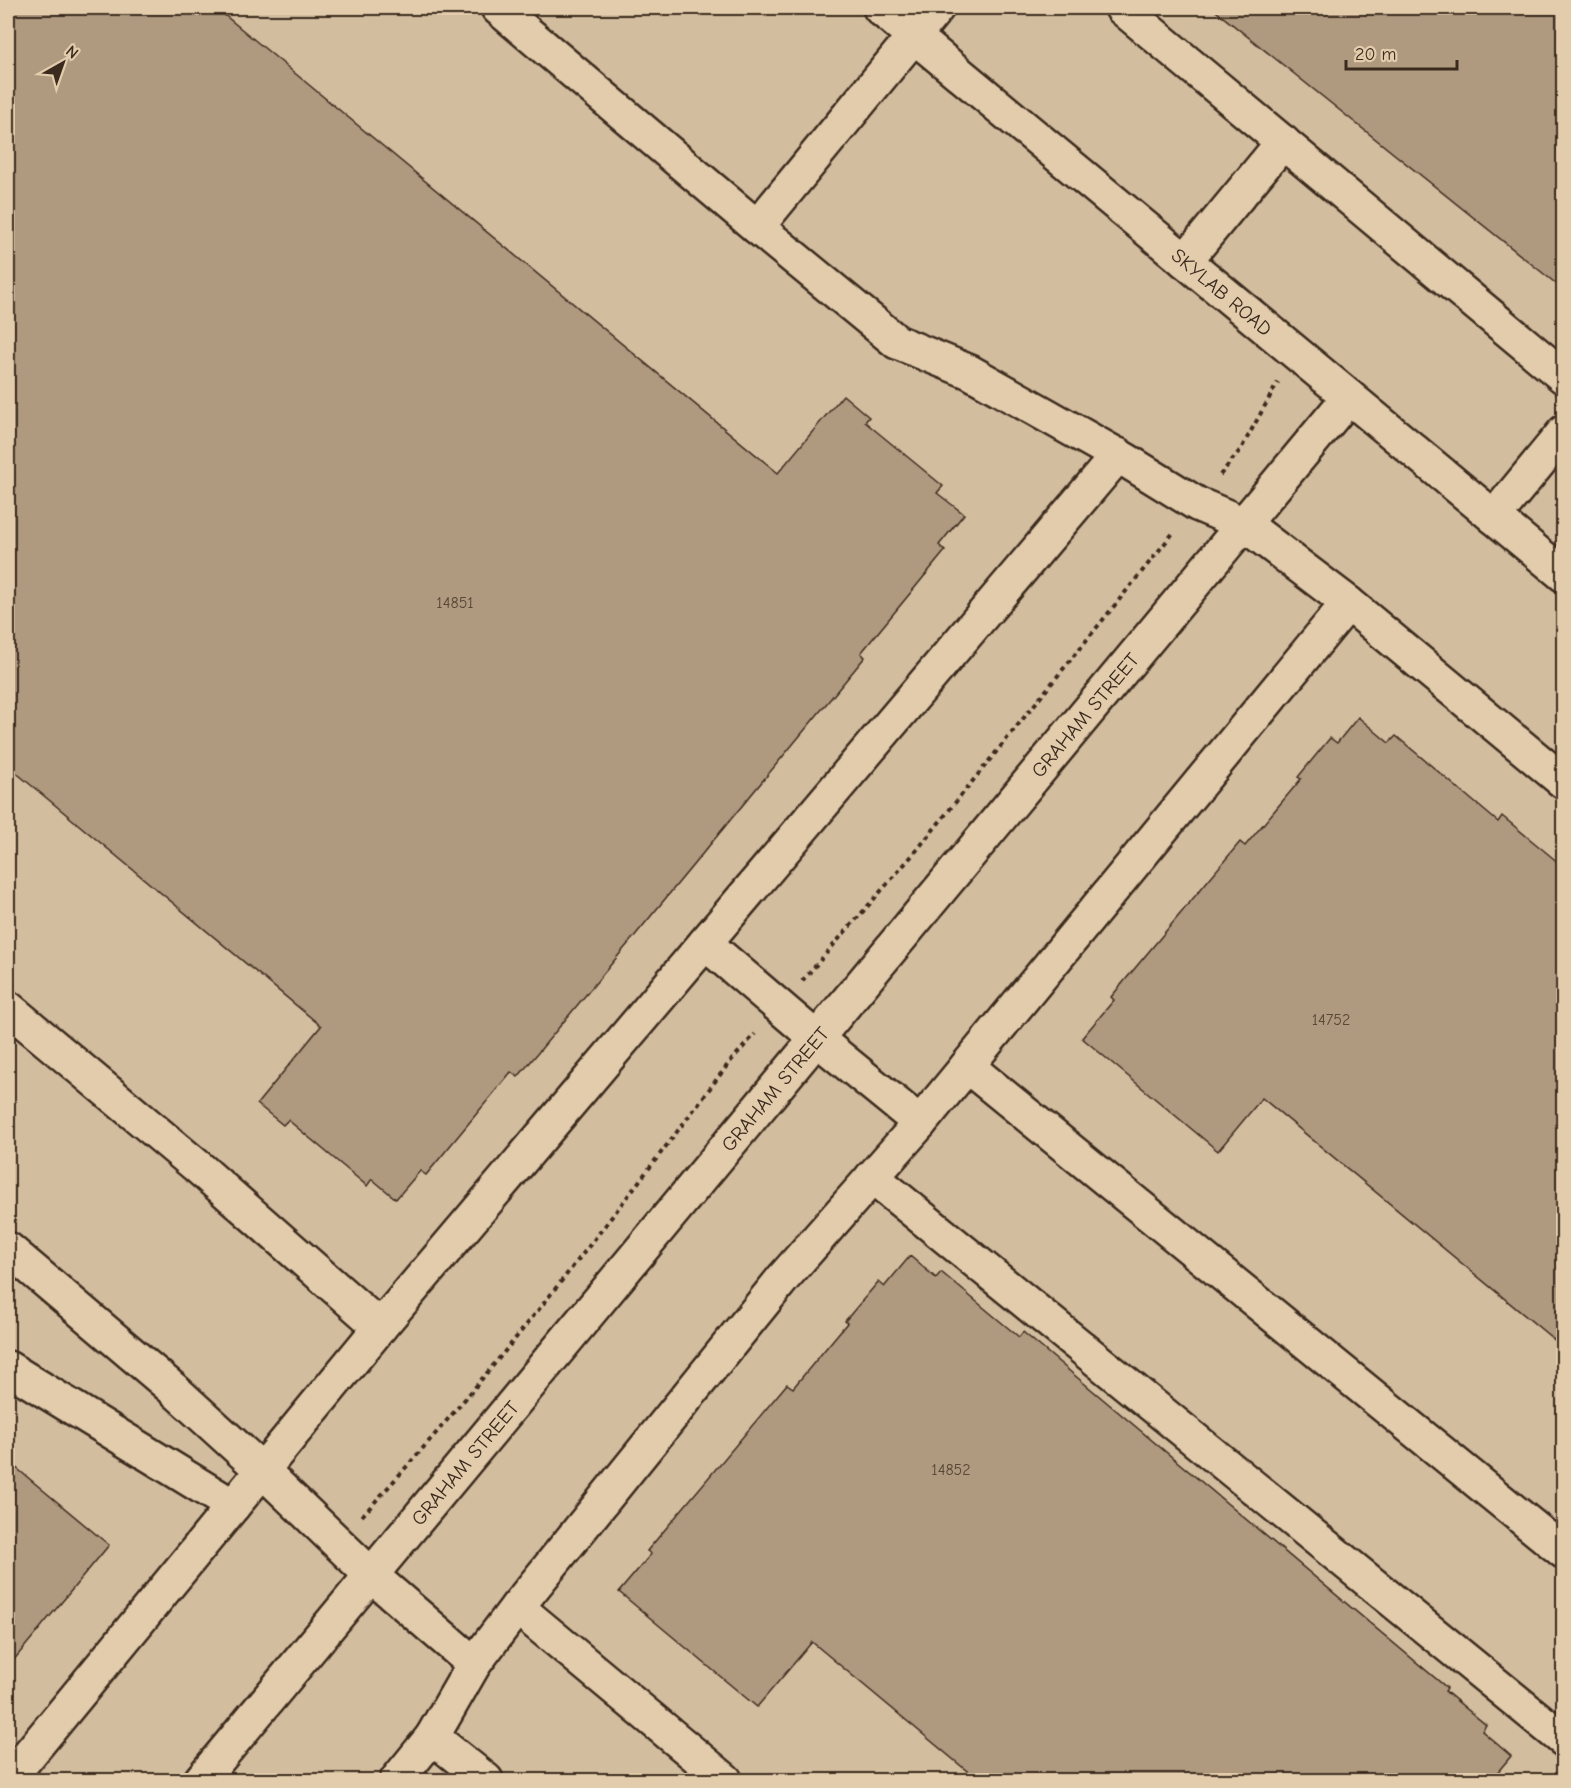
<svg xmlns="http://www.w3.org/2000/svg" width="1571" height="1788" viewBox="0 0 1571 1788" font-family="'Comic Neue',sans-serif">
<style>
.built{fill:#d3bd9f}
.building{fill:#af9a80;stroke:#3b2a1e;stroke-width:1.5}
.lines{fill:none;stroke-linecap:round;stroke-linejoin:round}
.minor-casing{stroke:#3b2a1e;stroke-width:38}
.path{stroke:#3b2a1e;stroke-width:4;stroke-dasharray:4.5 4.5;stroke-linecap:butt}
.minor{stroke:#e2ccac;stroke-width:33}
.labels{text-anchor:middle;stroke-width:4.5;stroke-linejoin:round;paint-order:stroke}
.number-label{font-size:16px;fill:#584636}
.street-label{font-size:20px;fill:#3b2a1e;stroke:#e2ccac}
</style>
<rect width="100%" height="100%" fill="#e2ccac"/>
<filter id="ink" filterUnits="userSpaceOnUse"><feTurbulence type="fractalNoise" baseFrequency=".0167" numOctaves="2"/><feDisplacementMap in="SourceGraphic" scale="12" xChannelSelector="R" yChannelSelector="G"/><feConvolveMatrix kernelMatrix="1 2 1 2 8 2 1 2 1" color-interpolation-filters="sRGB"/></filter>
<g filter="url(#ink)">
<rect class="built" x="8" y="8" width="1555" height="1772"/>
<g class="building">
<polygon points="8,8 216,8 778,473 843,395 869,417 865,422 943,486 937,493 964,514 939,545 945,551 861,653 865,657 518,1077 511,1072 426,1175 420,1171 396,1199 372,1179 367,1186 288,1120 283,1125 257,1104 321,1026 8,766"/>
<polygon points="1212,8 1564,8 1564,290"/>
<polygon points="1358,717 1389,743 1396,736 1498,822 1502,816 1559,863 1561,860 1564,862 1564,1348 1262,1098 1218,1151 1082,1038 1114,1000 1111,997 1240,842 1245,846 1301,779 1298,777 1330,738 1337,743"/>
<polygon points="910,1256 936,1278 941,1272 1019,1337 1023,1332 1447,1688 1445,1691 1486,1725 1482,1731 1511,1756 1491,1780 978,1780 812,1642 757,1707 619,1592 651,1554 647,1551 787,1384 793,1388 847,1323 845,1321 878,1282 884,1287"/>
<polygon points="8,1461 109,1545 8,1667"/>
</g>
<g class="lines">
<g class="minor-casing">
<g id="minor">
<polyline points="498,8 757,227 897,342 970,372 1124,459 1197,504 1244,524 1348,603 1564,782"/>
<polyline points="880,8 1564,575"/>
<polyline points="1122,8 1564,377"/>
<polyline points="757,227 937,8"/>
<polyline points="1185,261 1283,142"/>
<polyline points="1494,517 1564,432"/>
<polyline points="1348,603 967,1066 1564,1552"/>
<polyline points="705,943 817,1039 920,1123 967,1066"/>
<polyline points="8,1008 198,1167 380,1327"/>
<polyline points="872,1177 1564,1740"/>
<polyline points="8,1249 172,1388 263,1471 372,1576 474,1664"/>
<polyline points="8,1368 233,1506"/>
<polyline points="517,1607 725,1780"/>
<polyline points="432,1737 486,1780"/>
<polyline points="8,1780 380,1327 1118,455"/>
<polyline points="201,1780 1349,397"/>
<polyline points="397,1780 432,1737 474,1664 517,1607 784,1277 920,1123"/>
</g>
</g>
<g class="path">
<polyline points="1220,475 1241,449 1278,382"/>
<polyline points="802,981 917,850 1174,532"/>
<path d="M362 1516C494 1373 612 1218 729 1063L755 1034"/>
</g>
<use href="#minor" class="minor"/>
</g>
</g>
<g class="labels">
<g class="number-label">
<text x="455" y="608">14851</text>
<text x="1331" y="1025">14752</text>
<text x="951" y="1475">14852</text>
</g>
<g class="street-label">
<text transform="translate(1222 292) rotate(40)" y="7">SKYLAB ROAD</text>
<text transform="translate(1085 715) rotate(-50)" y="7">GRAHAM STREET</text>
<text transform="translate(775 1089) rotate(-50)" y="7">GRAHAM STREET</text>
<text transform="translate(465 1463) rotate(-50)" y="7">GRAHAM STREET</text>
</g>
</g>
<rect width="1571" height="1788" fill="none" stroke="#e2ccac" stroke-width="30"/>
<rect x="15" y="15" width="1541" height="1758" fill="none" stroke="#3b2a1e" stroke-width="2" filter="url(#ink)"/>
<g transform="translate(63 63) rotate(40)" stroke="#e2ccac" stroke-width="4.5" paint-order="stroke">
<path d="M0-4.5L10 22L0 15L-10 22Z" fill="#3b2a1e"/>
<text y="-9" font-size="16" font-weight="bold" text-anchor="middle" fill="#3b2a1e">N</text>
</g>
<path d="M1346 60v9h111v-9" fill="none" stroke="#3b2a1e" stroke-width="3"/>
<text x="1355" y="60" font-size="18" fill="#3b2a1e" stroke="#e2ccac" stroke-width="4.5" paint-order="stroke">20 m</text>
</svg>
